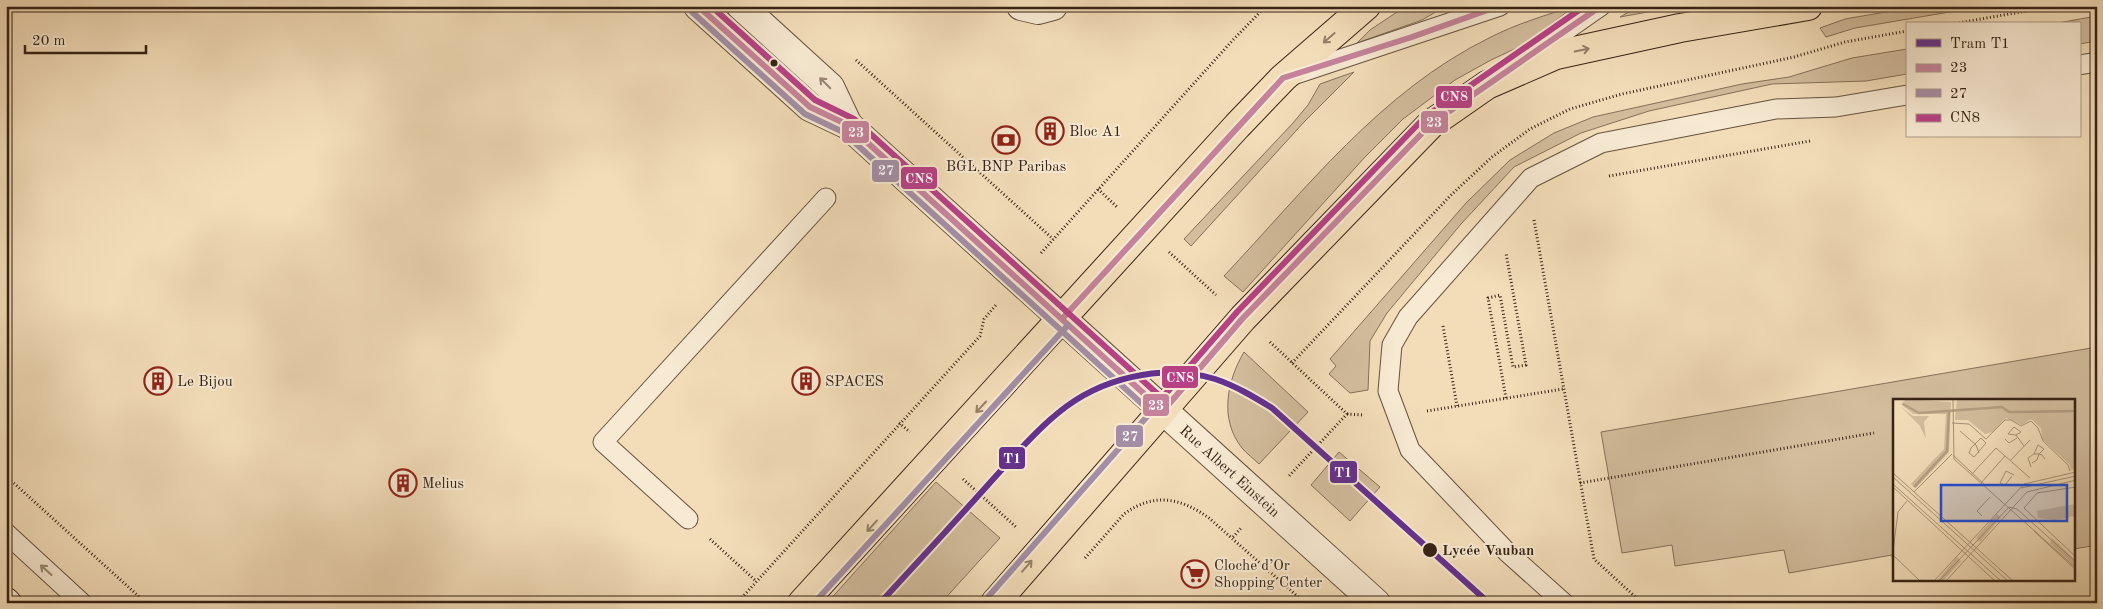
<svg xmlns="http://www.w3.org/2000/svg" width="2103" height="609" viewBox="0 0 2103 609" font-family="'Old Standard TT',serif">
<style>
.green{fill:#d3bd9d;stroke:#857059}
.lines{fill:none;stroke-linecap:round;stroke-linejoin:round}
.lane-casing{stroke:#66523e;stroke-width:21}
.street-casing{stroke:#66523e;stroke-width:30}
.secondary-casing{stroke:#372315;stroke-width:30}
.primary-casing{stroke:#372315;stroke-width:30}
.path{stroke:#372315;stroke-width:3;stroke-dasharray:1 2.5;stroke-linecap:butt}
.lane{stroke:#f7e9d2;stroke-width:19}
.street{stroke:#f7e9d2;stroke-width:28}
.secondary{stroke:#f7e9d2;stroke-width:28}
.primary{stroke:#f3ddb9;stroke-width:28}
.bus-1-casing{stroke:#f7e9d2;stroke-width:10}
.bus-2-casing{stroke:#f7e9d2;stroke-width:10}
.bus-3-casing{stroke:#f7e9d2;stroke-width:10}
.bus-1{stroke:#c5839b;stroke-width:6}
.bus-2{stroke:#a38ea5;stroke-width:6}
.bus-3{stroke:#b74185;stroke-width:6}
.tram-1-casing{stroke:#f7e9d2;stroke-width:10}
.tram-1{stroke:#64318f;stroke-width:6}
.oneway{stroke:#958067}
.oneway2{stroke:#978674}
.bus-dot{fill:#372315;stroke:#f7e9d2;stroke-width:2}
.labels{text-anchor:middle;stroke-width:4;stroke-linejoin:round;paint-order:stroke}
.poi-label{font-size:15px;fill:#372315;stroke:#f7e9d2;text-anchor:start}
.street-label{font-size:15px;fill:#372315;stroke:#f7e9d2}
.stop-label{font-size:15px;font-weight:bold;fill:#372315;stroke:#f7e9d2;text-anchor:start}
.inset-river{fill:none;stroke:#b39e81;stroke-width:2.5}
.inset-road{fill:none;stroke:#a89377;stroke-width:1}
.view{fill:#1d4ed8;fill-opacity:0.15;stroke:#1d4ed8;stroke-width:2.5}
.inset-edge{fill:none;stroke:#372315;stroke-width:2.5}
.line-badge{stroke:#f7e9d2;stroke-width:2}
.badge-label{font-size:14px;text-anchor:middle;font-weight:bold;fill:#fff}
</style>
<rect width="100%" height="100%" fill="#f3ddb9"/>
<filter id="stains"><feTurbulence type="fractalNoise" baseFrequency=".004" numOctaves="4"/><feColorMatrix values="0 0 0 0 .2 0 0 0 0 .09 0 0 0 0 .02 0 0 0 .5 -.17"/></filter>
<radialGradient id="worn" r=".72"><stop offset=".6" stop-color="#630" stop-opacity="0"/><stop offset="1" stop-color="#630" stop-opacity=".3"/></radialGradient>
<g class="green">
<polygon points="1406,6 1446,6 1422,20 1357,43 1370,30"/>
<path d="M1575 6 1523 45 1491 60 1455 80 1403 119 1365 157 1243 292 1224 276C1305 190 1381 91 1489 38 1516 24 1546 15 1575 6Z"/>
<polygon points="1639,6 1681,6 1620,17"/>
<polygon points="1920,6 1985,6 1855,28 1826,37 1820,28 1845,19"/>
<polygon points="2097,16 2097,41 2079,44 2079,24 2052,24"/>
<polygon points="1907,49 1907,74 1866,81 1772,84 1649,111 1581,133 1514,167 1461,224 1387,313 1370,341 1368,390 1350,393 1329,374 1336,366 1330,359 1466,203 1510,160 1554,133 1593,117 1742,84 1789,77 1852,58"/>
<polygon points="1354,72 1305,121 1191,246 1184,239 1293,123 1308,105 1320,84"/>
<polygon points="2097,347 2097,545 2074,549 2074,400 1894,400 1894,573 1892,555 1789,573 1784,550 1675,566 1672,545 1622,553 1601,432"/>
<path d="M1244 352 1308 412 1259 464C1254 459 1247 454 1242 448 1219 419 1227 381 1244 352Z"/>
<polygon points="1339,452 1380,487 1350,521 1311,485"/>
<polygon points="936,482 1000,538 941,603 827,603"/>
</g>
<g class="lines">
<g class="lane-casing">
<g id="lane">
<polyline points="1525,59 1601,6"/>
<polyline points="2079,65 2097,62"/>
<polyline points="1293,75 1500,6"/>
<polyline points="688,519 603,442 826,198"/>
<polyline points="6,533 82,603"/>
<polyline points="1564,603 1508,553 1410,450 1388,391 1392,345 1408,317 1531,178 1601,143 1776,109 1836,107 1907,95"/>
</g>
</g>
<g class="street-casing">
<g id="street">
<polyline points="698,6 810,107 848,125 1376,603"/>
<polyline points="741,6 830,87 848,125"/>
<polyline points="1021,6 1038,10 1053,6"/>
</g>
</g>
<g class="secondary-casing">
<polyline id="secondary" points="6,602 7,603"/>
</g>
<g class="primary-casing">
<g id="primary">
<polyline points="802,603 1237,126 1283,78 1366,6"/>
<polyline points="995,603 1243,318 1431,124 1487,85 1556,55 1680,28 1808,6"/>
</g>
</g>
<g class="path">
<polyline points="1952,24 2055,6"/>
<polyline points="856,60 1053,239"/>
<polyline points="1609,176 1810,141"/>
<polyline points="1098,189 1117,207"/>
<polyline points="1534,220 1594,559 1642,603"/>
<polyline points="1169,252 1216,295"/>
<polyline points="1041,253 1232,41 1266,6"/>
<polyline points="1443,326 1457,406"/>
<polyline points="1270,342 1347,414 1289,476"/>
<polyline points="1292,363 1452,194 1492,157 1530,129 1570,109 1622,94 1794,57 1845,42 1907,31"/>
<polyline points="1506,398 1488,298 1500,295 1513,367 1526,365 1506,253"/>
<polyline points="1427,411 1563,389"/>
<polyline points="1347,414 1364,415"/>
<polyline points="899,423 910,432"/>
<polyline points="6,476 146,603"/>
<polyline points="963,479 1016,527"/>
<polyline points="1580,483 1874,433"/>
<polyline points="1233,537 1241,528"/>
<polyline points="710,539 756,581"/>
<path d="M1085 558 1124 514C1154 492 1181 498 1209 518L1305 603"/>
<polyline points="737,603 980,336 984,319 996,305"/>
</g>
<use href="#lane" class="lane"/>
<use href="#street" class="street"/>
<use href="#secondary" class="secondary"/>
<use href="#primary" class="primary"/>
<g class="bus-1-casing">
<g id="bus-1">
<polyline points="698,6 810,107 848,125 1163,411 1243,318 1431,124 1601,6"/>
<polyline points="1062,319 1283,78 1412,37 1499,6"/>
</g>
</g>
<g class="bus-2-casing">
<g id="bus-2">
<polyline points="692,12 805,114 843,132 1151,412 988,597"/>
<polyline points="814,603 1068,325"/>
</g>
</g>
<g class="bus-3-casing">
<polyline id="bus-3" points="711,6 815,100 854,119 1162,398 1237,312 1425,117 1585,6"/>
</g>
<use href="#bus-1" class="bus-1"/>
<use href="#bus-2" class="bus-2"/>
<use href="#bus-3" class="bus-3"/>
<g class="tram-1-casing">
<path id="tram-1" d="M880 603C916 564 952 525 987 486 1010 461 1032 434 1058 413 1100 378 1162 363 1215 379 1236 386 1254 397 1272 408L1489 603"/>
</g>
<use href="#tram-1" class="tram-1"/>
</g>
<defs><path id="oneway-shaft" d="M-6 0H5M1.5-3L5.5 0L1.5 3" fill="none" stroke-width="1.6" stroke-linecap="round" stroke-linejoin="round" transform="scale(1.25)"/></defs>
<g class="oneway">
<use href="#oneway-shaft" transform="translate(1329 38) rotate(139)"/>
<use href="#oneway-shaft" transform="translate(1582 50) rotate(-12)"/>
<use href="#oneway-shaft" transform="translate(981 407) rotate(133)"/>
<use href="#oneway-shaft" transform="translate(872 526) rotate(132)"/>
<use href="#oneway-shaft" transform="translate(1027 566) rotate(-49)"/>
</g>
<g class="oneway2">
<use href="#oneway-shaft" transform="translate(825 83) rotate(-135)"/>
<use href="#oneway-shaft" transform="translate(46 570) rotate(-138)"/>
</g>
<defs>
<g id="building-ring" transform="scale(1.4375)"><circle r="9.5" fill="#f7e9d2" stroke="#8f2418" stroke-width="1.5"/><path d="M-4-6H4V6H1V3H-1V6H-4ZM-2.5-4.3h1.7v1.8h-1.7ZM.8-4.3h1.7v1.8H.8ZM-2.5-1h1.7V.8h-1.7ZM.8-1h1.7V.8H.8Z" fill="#8f2418"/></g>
<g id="bank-ring" transform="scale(1.4375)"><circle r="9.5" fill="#f7e9d2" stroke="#8f2418" stroke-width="1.5"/><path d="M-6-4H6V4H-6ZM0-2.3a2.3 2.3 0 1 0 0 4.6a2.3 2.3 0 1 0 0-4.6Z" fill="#8f2418"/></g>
<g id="supermarket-ring" transform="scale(1.4375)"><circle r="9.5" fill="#f7e9d2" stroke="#8f2418" stroke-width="1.5"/><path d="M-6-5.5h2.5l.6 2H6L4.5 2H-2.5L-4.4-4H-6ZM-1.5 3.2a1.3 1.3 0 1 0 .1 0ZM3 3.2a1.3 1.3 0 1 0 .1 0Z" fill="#8f2418"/></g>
</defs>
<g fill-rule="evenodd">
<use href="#building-ring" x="1050" y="131"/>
<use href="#bank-ring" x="1006" y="140"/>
<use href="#building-ring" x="158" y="381"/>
<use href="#building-ring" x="806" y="381"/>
<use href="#building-ring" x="403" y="483"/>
<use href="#supermarket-ring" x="1195" y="574"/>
</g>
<g class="bus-dot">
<circle cx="774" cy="63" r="4.5"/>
<circle cx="1430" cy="550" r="8"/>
</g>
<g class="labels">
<g class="poi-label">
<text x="1069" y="136">Bloc A1</text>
<text x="1006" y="171" text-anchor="middle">BGL BNP Paribas</text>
<text x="177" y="386">Le Bijou</text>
<text x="825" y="386">SPACES</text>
<text x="422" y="488">Melius</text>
<text x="1214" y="570">Cloche d’Or<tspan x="1214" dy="17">Shopping Center</tspan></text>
</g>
<g class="street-label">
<text transform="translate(1230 471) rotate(42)" y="5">Rue Albert Einstein</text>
</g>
<g class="stop-label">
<text x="1442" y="555">Lycée Vauban</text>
</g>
</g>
<g transform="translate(1893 399)">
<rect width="182" height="182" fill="#f3ddb9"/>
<path d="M13 0 58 3 56 53 23 89 18 85 51 50 53 15H20L8 5ZM64 0H182V70L178 71 177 66 149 40 148 29 138 20 129 26 113 19 100 33 92 35 75 21H62ZM7 7 20 17H36L31 23 33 40 27 27ZM182 105V117L162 121 145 119 144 112ZM104 115 108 118 87 143 83 139ZM159 139 182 161V167L157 144ZM64 158 68 162 50 182H44Z" fill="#d3bd9d"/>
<path class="inset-river" d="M10 5 26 14 109 8 116 13 183 12M21 88 54 52 56 12"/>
<path class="inset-road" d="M60 0 61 60 183 169M59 24 76 25 93 40 112 21H118L128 27 138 22 145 29 150 42 175 66 177 72M67 32 83 46 86 54M123 36 115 35 121 28 128 33 123 36 131 47M88 39 93 44 81 58 76 54 78 49ZM112 40 116 44 124 39M60 56 93 87M118 61 137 41M139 64 144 61 146 55 151 50 145 46 141 55H146L149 56 152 60M138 68 135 59 141 55M0 74 120 182M78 76 103 49 137 79M119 77 112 86 107 84 113 72 121 76M0 78 115 182M88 84 112 57M0 85 108 182M0 88 102 182M183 88 144 94 131 109 183 158M128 89 183 77M21 93 59 55M89 117 84 112 97 98M141 132 183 171M0 152 5 113 14 102M0 156 27 182M41 182 131 85 183 73M46 182 116 108 124 110 183 163M53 182 134 93 183 81"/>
<path class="view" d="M48 86H174V122H48Z"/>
<rect width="182" height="182" class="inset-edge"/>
</g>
<g class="line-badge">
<rect x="1435" y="85" width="38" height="24" rx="5" fill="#b74185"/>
<rect x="1420" y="110" width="29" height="24" rx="5" fill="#c5839b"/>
<rect x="841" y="120" width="29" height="24" rx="5" fill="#c5839b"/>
<rect x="871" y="159" width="29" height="24" rx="5" fill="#a38ea5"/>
<rect x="900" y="166" width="38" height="24" rx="5" fill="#b74185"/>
<rect x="1161" y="365" width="38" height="24" rx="5" fill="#b74185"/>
<rect x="1142" y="393" width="28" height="24" rx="5" fill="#c5839b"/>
<rect x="1115" y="424" width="29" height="24" rx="5" fill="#a38ea5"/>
<rect x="998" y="446" width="28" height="24" rx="5" fill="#64318f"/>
<rect x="1329" y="460" width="29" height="24" rx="5" fill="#64318f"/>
</g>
<g class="badge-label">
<text x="1454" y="101">CN8</text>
<text x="1434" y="127">23</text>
<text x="856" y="137">23</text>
<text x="886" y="175">27</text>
<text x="919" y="183">CN8</text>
<text x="1180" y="382">CN8</text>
<text x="1156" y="410">23</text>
<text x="1130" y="441">27</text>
<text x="1012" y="463">T1</text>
<text x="1343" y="477">T1</text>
</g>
<rect width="2103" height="609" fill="none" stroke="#f3ddb9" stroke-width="25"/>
<rect x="8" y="8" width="2088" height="594" fill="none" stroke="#372315" stroke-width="2.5"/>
<rect x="12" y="12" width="2078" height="584" fill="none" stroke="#372315"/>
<rect x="1906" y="22" width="175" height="115" fill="#f7e9d2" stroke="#aa9a86"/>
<rect x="1916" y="39" width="25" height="8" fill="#64318f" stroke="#aa9a86"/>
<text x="1950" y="48" font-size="15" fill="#372315">Tram T1</text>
<rect x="1916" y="64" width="25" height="8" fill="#c5839b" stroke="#aa9a86"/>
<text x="1950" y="72" font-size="15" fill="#372315">23</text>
<rect x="1916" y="89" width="25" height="8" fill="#a38ea5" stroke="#aa9a86"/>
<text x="1950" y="98" font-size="15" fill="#372315">27</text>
<rect x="1916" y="114" width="25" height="8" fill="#b74185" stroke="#aa9a86"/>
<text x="1950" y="122" font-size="15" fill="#372315">CN8</text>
<path d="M25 45v8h121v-8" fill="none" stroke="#372315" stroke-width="2.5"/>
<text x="32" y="45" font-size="15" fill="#372315" stroke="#f7e9d2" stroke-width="4" paint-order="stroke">20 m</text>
<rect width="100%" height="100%" filter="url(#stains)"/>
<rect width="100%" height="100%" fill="url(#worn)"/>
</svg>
